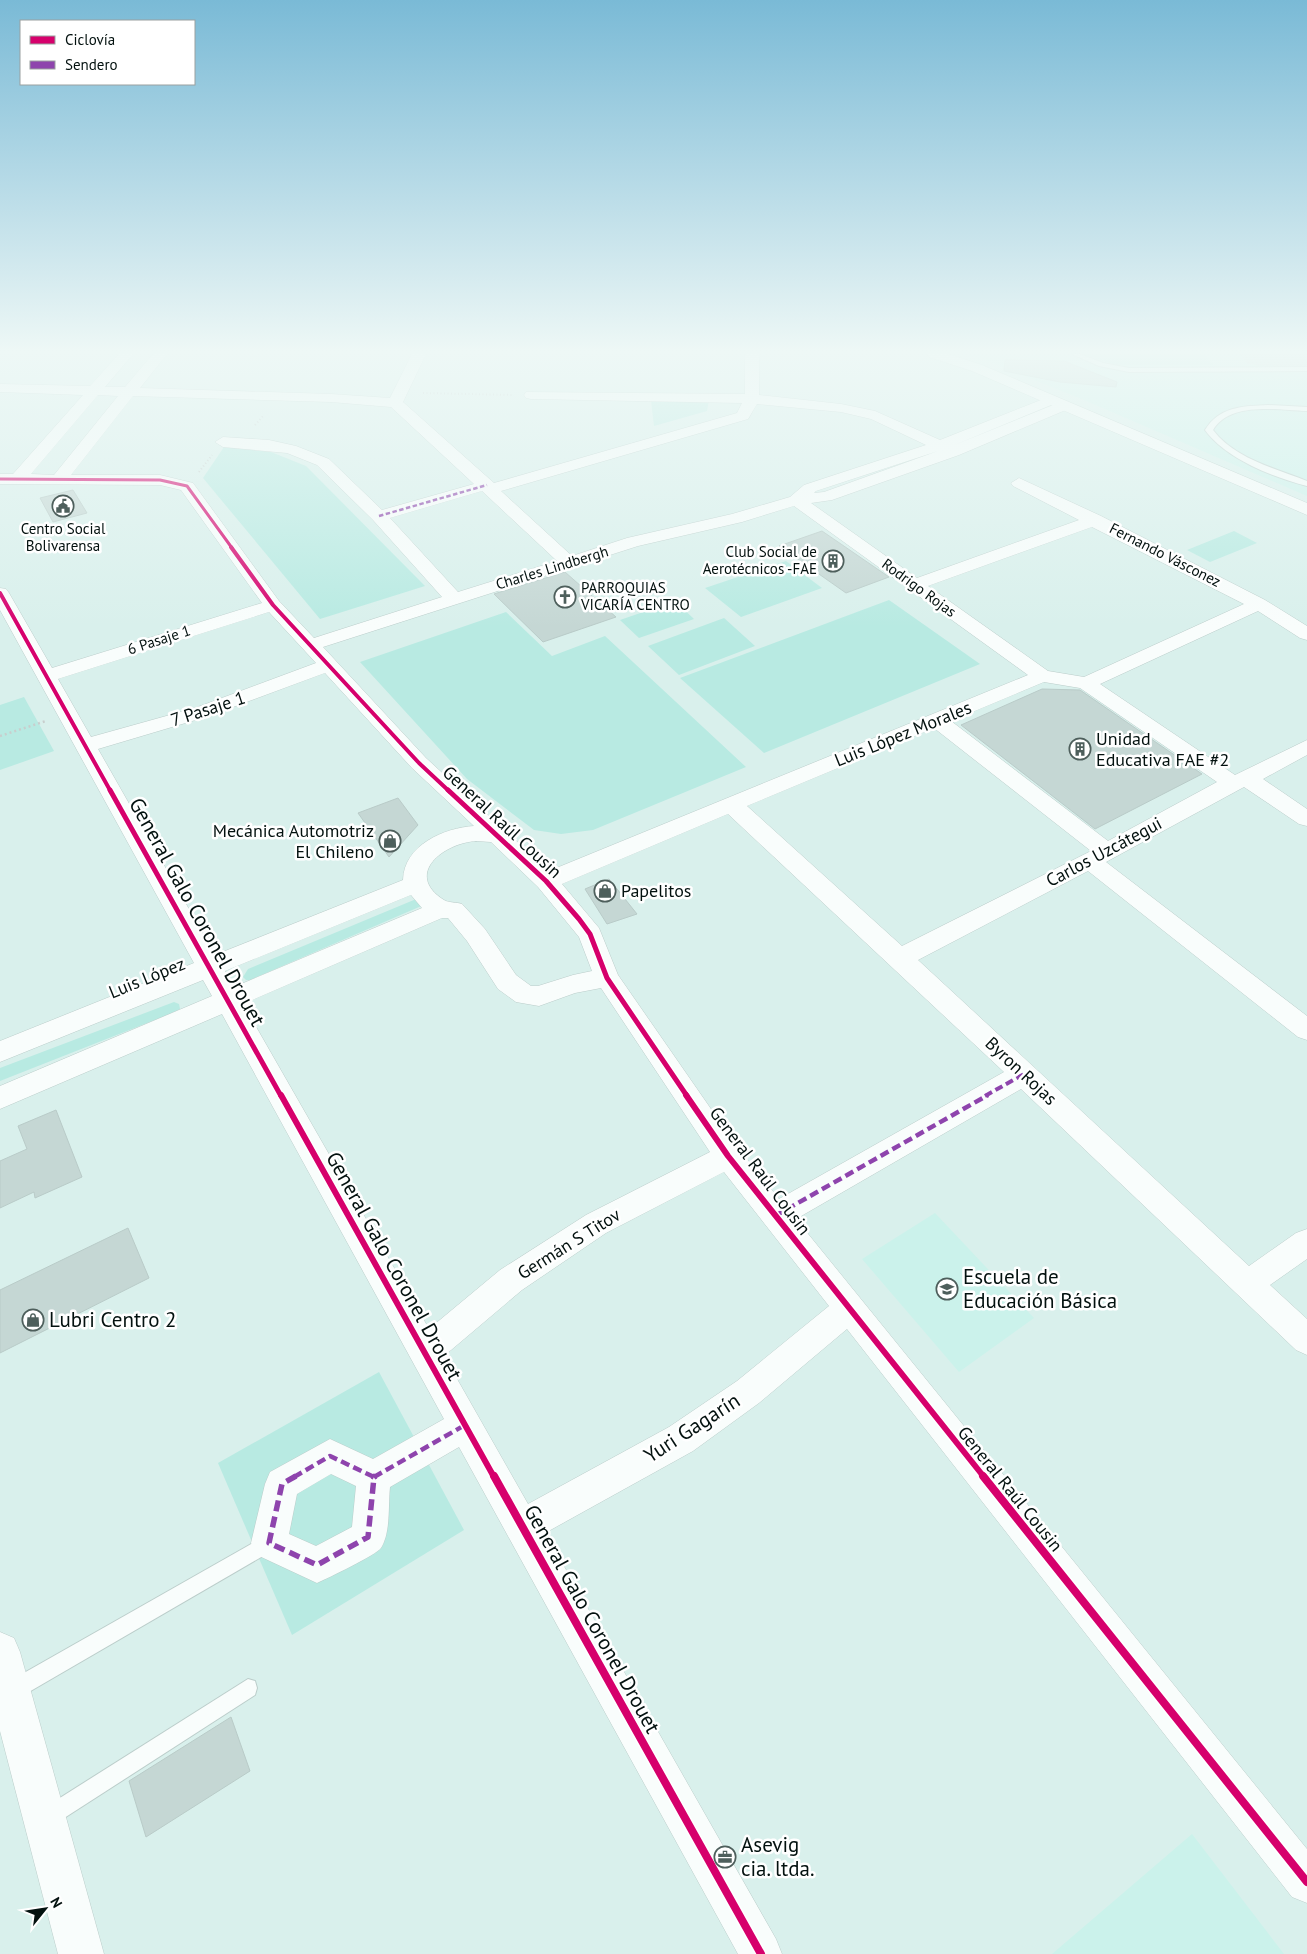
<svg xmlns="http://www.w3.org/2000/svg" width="1307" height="1954" viewBox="0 0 1307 1954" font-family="'PT Sans',sans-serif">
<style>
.built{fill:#cbf2eb}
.green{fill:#b8eae2}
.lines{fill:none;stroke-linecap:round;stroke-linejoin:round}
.taxiway{fill:#cfdedb;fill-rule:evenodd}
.building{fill:#c5d7d4;stroke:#b9cbc8}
.lane-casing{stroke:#bbcdca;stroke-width:2}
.street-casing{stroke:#bbcdca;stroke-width:1}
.secondary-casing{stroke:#bbcdca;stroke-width:1}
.path-far1{stroke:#c8cecd;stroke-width:2;stroke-dasharray:1 2.5;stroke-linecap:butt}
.path{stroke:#c8cecd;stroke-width:2.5;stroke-dasharray:2 3;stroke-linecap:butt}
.lane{fill:#f9fdfc;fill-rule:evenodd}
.street{fill:#f9fdfc;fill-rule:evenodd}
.secondary{fill:#f9fdfc;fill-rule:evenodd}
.quiet-far3{stroke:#8e44ad;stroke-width:2.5;stroke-dasharray:4.5 2.5;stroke-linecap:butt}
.quiet-far2{stroke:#8e44ad;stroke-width:4;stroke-dasharray:8 4;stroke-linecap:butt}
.quiet-far1{stroke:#8e44ad;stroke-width:4.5;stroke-dasharray:9 4.5;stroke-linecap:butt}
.quiet{stroke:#8e44ad;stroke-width:5.5;stroke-dasharray:11 5.5;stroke-linecap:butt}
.cycleway-far4-casing{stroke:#fff;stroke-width:5}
.cycleway-far3-casing{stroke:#fff;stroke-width:6}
.cycleway-far2-casing{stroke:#fff;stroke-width:8}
.cycleway-far1-casing{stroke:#fff;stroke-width:9}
.cycleway-casing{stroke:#fff;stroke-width:11}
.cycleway-far4{stroke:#d6006c;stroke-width:3}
.cycleway-far3{stroke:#d6006c;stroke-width:4}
.cycleway-far2{stroke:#d6006c;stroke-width:5}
.cycleway-far1{stroke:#d6006c;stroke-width:6}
.cycleway{stroke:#d6006c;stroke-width:8}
.labels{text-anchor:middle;stroke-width:5;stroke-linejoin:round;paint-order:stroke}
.far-poi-label{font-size:15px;fill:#03110f;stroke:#fff}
.far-street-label{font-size:15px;fill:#03110f;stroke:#fff}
.street-label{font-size:18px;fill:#03110f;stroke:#fff}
.poi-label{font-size:18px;fill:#03110f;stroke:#fff;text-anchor:start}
.near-street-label{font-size:21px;fill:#03110f;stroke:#fff}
.near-poi-label{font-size:21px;fill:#03110f;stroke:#fff;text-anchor:start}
</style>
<rect width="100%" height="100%" fill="#d9f0ec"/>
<g class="built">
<polygon points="961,354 1307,354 1307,496 1084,400 980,358"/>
<polygon points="935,1213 1034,1318 959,1372 862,1259"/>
<polygon points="1192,1834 1284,1954 1052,1954"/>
</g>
<g class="green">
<polygon points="1084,354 1204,354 1213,365 1115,365"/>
<polygon points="709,400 707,411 654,426 651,401"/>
<polygon points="224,447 271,452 306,466 425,586 320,619 203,478"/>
<polygon points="1234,531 1257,543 1210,562 1187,550"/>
<polygon points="786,561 822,588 741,617 705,588"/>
<polygon points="889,600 980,664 764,753 680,678"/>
<polygon points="675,601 694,619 639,638 620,620"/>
<polygon points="506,612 552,656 605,636 746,767 593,830 561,834 534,830 467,779 360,662"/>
<polygon points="724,618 755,646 679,675 648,646"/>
<polygon points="24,697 54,751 0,770 0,705"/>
<polygon points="421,897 426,904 250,980 246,980 243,977 248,969"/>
<polygon points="174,1002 179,1004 180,1009 170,1014 0,1081 0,1068"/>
<polygon points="379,1372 464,1530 292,1635 218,1463"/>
</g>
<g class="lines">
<polygon class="taxiway" points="1240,354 1307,354 1307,368 1261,366 1246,363"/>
</g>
<g class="building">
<polygon points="1005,360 1064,361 1117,382 1116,387 1060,382 1004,371"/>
<polygon points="73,490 87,513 53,522 40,498"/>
<polygon points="822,531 889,577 846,593 779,546"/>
<polygon points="565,572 616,617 543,642 494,594"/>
<polygon points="1042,689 1080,690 1202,774 1095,829 961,725"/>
<polygon points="398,798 418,825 389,857 358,813"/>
<polygon points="609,879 637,914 607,924 585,889"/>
<polygon points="56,1110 82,1177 35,1198 34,1192 0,1208 0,1161 27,1149 18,1126"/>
<polygon points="128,1228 149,1278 0,1353 0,1290"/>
<polygon points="231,1717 250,1771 146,1837 129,1781"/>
</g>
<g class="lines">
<g class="lane-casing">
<g id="lane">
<polygon points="1072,354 1080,354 1103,363 1129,368 1307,367 1307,371 1129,372 1099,366"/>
<path d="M1268 405 1307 407V411C1279 410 1230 401 1213 430 1235 459 1275 468 1307 481V486C1273 477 1226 459 1205 430 1219 407 1242 406 1268 405Z"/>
<polygon points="269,1534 275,1537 278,1543 275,1549 22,1696 15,1698 8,1696 6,1689 8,1682"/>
<polygon points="248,1679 255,1681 257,1688 255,1695 58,1822 51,1825 44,1822 41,1815 44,1808"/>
</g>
</g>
<g class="street-casing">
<path id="street" d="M119 354H133L105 387H125L153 354H167L140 388 331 394 390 398 412 354H426L403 402 494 483 737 413 742 403 531 399 526 398 524 395 526 392 745 394V354H759V395L841 404 875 411 940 440 1051 396 1058 400 1056 403 952 446 1058 403 1063 402 1070 406 1068 409 959 455 832 500 811 503 917 578 1079 520 1013 486 1011 483 1019 478 1101 516 1265 600 1307 626V640L1300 638 1258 611 1100 684 1235 775 1307 740V755L1263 779 1307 809V826L1299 824 1244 787 1106 862 1307 1016V1040L1298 1037 1088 871 918 960 1249 1266 1296 1233 1307 1229V1259L1270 1285 1307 1319V1355L1296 1350 1021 1089 796 1219 1307 1849V1903L1292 1897 847 1329 759 1403 693 1451 545 1533 776 1939 782 1954H738L459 1447 390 1487C388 1505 391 1532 381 1548 376 1555 328 1578 317 1583L257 1555 251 1543 265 1484 270 1472 330 1439 373 1459 444 1419 222 1014 0 1109V1086L212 996 203 980 0 1062V1041L194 963 0 610V588L6 589 9 593 52 668 262 603 181 490 160 485 0 484V474H13L83 395 0 392V384L90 386ZM98 395 118 396 54 475 31 474ZM133 396 331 402 391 407 474 484 382 510 329 459 296 446 269 440 223 437 215 442 223 447 287 453 317 465 373 520 442 597 314 638 279 601 193 483 160 475H71ZM757 404 841 412 871 419 926 445 804 485 790 497 732 514 627 538 572 556 501 491 748 419ZM938 451 824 492 814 493 816 491ZM482 491 557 561 458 592 390 518ZM794 506 1028 675 549 871 426 758 323 647 638 546 742 522ZM1092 527 1244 604 1084 677 1048 671 928 586ZM269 612 316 663 195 708 91 737 58 679ZM325 673 412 768 474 826C444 828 404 845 403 880L215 955 98 749 209 716ZM1044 682 1080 688 1217 782 1108 841 951 721ZM934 728 1091 851 902 946 747 806ZM728 814 1004 1072 779 1199 738 1148 618 975 599 928 562 884ZM476 841 491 842 538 887 579 937 592 971 573 975 538 986H531L516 975 485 929 462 904C457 902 448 903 444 900 403 874 444 843 476 841ZM411 895 422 908 234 987 225 971ZM442 918H448L467 941 498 989 516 1002 539 1006 575 993 601 988 710 1152 586 1215 500 1270 429 1329 243 1004ZM724 1172 829 1306 737 1381 669 1427 528 1504 444 1356 522 1290 606 1233ZM331 1474 356 1486 352 1527 316 1546 289 1534 297 1494Z"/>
</g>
<g class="secondary-casing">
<g id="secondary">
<polygon points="927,354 948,354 982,365 1307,503 1307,515 972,371 929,357"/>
<polygon points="0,1632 14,1638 20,1652 104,1954 58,1954 0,1731"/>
</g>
</g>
<g class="path-far1">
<polyline points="423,393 514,395"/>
<polyline points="255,425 264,415"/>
<polyline points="199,472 212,455"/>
</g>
<polyline class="path" points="0,736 46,721"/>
<use href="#lane" class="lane"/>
<use href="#street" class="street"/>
<use href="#secondary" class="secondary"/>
<polyline class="quiet-far3" points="379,516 487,485"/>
<polyline class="quiet-far2" points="985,1096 1024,1074"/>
<g class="quiet-far1">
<polyline points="775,1216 988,1095"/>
<polyline points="294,1477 330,1456 374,1477"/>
<polyline points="374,1477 465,1425"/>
</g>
<g class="quiet">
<polyline points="296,1476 282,1484 269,1543 317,1565 368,1537 374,1477 372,1476"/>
<polyline points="374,1477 376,1476"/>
</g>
<g class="cycleway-far4-casing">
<polyline id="cycleway-far4" points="0,479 160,480 187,486 232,548"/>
</g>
<g class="cycleway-far3-casing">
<g id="cycleway-far3">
<polyline points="231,547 273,605 419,763 450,792"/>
<polyline points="0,593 111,792"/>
</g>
</g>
<g class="cycleway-far2-casing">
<g id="cycleway-far2">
<polyline points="110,790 281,1096"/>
<polyline points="448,790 546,881 579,919 590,934 607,978 687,1096"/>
</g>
</g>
<g class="cycleway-far1-casing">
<g id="cycleway-far1">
<polyline points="281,1095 494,1477"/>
<polyline points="686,1095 728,1156 984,1477"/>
</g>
</g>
<g class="cycleway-casing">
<g id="cycleway">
<polyline points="494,1476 761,1954"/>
<polyline points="983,1476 1307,1882"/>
</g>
</g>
<use href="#cycleway-far4" class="cycleway-far4"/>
<use href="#cycleway-far3" class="cycleway-far3"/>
<use href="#cycleway-far2" class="cycleway-far2"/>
<use href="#cycleway-far1" class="cycleway-far1"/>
<use href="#cycleway" class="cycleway"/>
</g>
<linearGradient id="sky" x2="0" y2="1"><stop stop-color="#7abad6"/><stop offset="0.56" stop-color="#eef8f6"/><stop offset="1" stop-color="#eef8f6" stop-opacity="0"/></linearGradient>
<rect width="1307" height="627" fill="url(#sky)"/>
<defs>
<g id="civic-ring" transform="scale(1.125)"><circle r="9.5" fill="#fff" stroke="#4e5f5c" stroke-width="1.5"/><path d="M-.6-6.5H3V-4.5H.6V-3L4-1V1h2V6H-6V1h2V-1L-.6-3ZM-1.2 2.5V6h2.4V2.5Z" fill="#4e5f5c"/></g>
<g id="building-ring" transform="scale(1.125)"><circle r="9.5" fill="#fff" stroke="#4e5f5c" stroke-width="1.5"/><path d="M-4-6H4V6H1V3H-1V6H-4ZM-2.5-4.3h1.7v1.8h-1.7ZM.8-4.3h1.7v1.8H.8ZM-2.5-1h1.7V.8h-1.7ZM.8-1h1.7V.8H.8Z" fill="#4e5f5c"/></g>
<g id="church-ring" transform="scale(1.125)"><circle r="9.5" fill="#fff" stroke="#4e5f5c" stroke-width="1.5"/><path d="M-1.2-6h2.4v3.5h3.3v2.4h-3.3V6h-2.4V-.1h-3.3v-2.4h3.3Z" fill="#4e5f5c"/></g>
<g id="shop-ring" transform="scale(1.125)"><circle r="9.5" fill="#fff" stroke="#4e5f5c" stroke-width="1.5"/><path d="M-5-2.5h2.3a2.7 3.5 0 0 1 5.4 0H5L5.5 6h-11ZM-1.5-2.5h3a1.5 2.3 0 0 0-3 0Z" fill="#4e5f5c"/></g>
<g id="school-ring" transform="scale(1.125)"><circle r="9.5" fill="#fff" stroke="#4e5f5c" stroke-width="1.5"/><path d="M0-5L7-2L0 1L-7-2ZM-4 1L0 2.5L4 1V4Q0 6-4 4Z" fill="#4e5f5c"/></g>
<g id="office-ring" transform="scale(1.125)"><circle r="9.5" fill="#fff" stroke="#4e5f5c" stroke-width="1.5"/><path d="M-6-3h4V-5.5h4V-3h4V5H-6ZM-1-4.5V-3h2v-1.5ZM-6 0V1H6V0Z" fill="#4e5f5c"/></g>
</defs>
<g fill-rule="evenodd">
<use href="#civic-ring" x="63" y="506"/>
<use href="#building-ring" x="833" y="561"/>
<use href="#church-ring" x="565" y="597"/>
<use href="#building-ring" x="1080" y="749"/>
<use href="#shop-ring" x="390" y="841"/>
<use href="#shop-ring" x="605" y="891"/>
<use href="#school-ring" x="947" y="1289"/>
<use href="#shop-ring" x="33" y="1320"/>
<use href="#office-ring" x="725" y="1857"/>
</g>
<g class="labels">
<g class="far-poi-label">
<text x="63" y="534">Centro Social<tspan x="63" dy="17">Bolivarensa</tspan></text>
<text x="817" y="557" text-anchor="end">Club Social de<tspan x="817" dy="17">Aerotécnicos -FAE</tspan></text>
<text x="581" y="593" text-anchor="start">PARROQUIAS<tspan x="581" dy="17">VICARÍA CENTRO</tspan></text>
</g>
<g class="far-street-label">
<text transform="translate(1165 555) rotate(27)" y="5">Fernando Vásconez</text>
<text transform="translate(552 568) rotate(-17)" y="5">Charles Lindbergh</text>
<text transform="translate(919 588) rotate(36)" y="5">Rodrigo Rojas</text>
<text transform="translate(159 640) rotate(-18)" y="5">6 Pasaje 1</text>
</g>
<g class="street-label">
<text transform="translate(208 709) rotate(-18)" y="6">7 Pasaje 1</text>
<text transform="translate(903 734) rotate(-22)" y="6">Luis López Morales</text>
<text transform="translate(502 822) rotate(43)" y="6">General Raúl Cousin</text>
<text transform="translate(1104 852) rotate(-28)" y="6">Carlos Uzcátegui</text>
<text transform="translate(147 978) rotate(-22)" y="6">Luis López</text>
<text transform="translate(1021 1071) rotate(43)" y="6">Byron Rojas</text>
<text transform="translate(760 1171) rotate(53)" y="6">General Raúl Cousin</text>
<text transform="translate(569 1244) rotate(-32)" y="6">Germán S Titov</text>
<text transform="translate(1010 1489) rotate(51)" y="6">General Raúl Cousin</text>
</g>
<g class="poi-label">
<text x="1096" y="745">Unidad<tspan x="1096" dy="21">Educativa FAE #2</tspan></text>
<text x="374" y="837" text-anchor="end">Mecánica Automotriz<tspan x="374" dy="21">El Chileno</tspan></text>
<text x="621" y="897">Papelitos</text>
</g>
<g class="near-street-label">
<text transform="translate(197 912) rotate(61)" y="7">General Galo Coronel Drouet</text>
<text transform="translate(394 1266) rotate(61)" y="7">General Galo Coronel Drouet</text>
<text transform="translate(692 1428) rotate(-33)" y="7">Yuri Gagarín</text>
<text transform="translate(592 1619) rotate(61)" y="7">General Galo Coronel Drouet</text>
</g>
<g class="near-poi-label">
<text x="963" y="1284">Escuela de<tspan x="963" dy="24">Educación Básica</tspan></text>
<text x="49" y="1327">Lubri Centro 2</text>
<text x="741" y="1852">Asevig<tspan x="741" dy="24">cia. ltda.</tspan></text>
</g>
</g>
<rect x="20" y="20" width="175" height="65" fill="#ffffff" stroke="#9aa09f"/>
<rect x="30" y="36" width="25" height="8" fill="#d6006c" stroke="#9aa09f"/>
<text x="65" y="45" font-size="15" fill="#03110f">Ciclovía</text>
<rect x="30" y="61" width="25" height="8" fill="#8e44ad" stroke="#9aa09f"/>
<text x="65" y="70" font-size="15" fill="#03110f">Sendero</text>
<g transform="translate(45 1909) rotate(60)" stroke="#ffffff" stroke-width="4" paint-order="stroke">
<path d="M0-4L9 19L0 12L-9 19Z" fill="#03110f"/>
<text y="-8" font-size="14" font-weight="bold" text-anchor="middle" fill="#03110f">N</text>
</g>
</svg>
